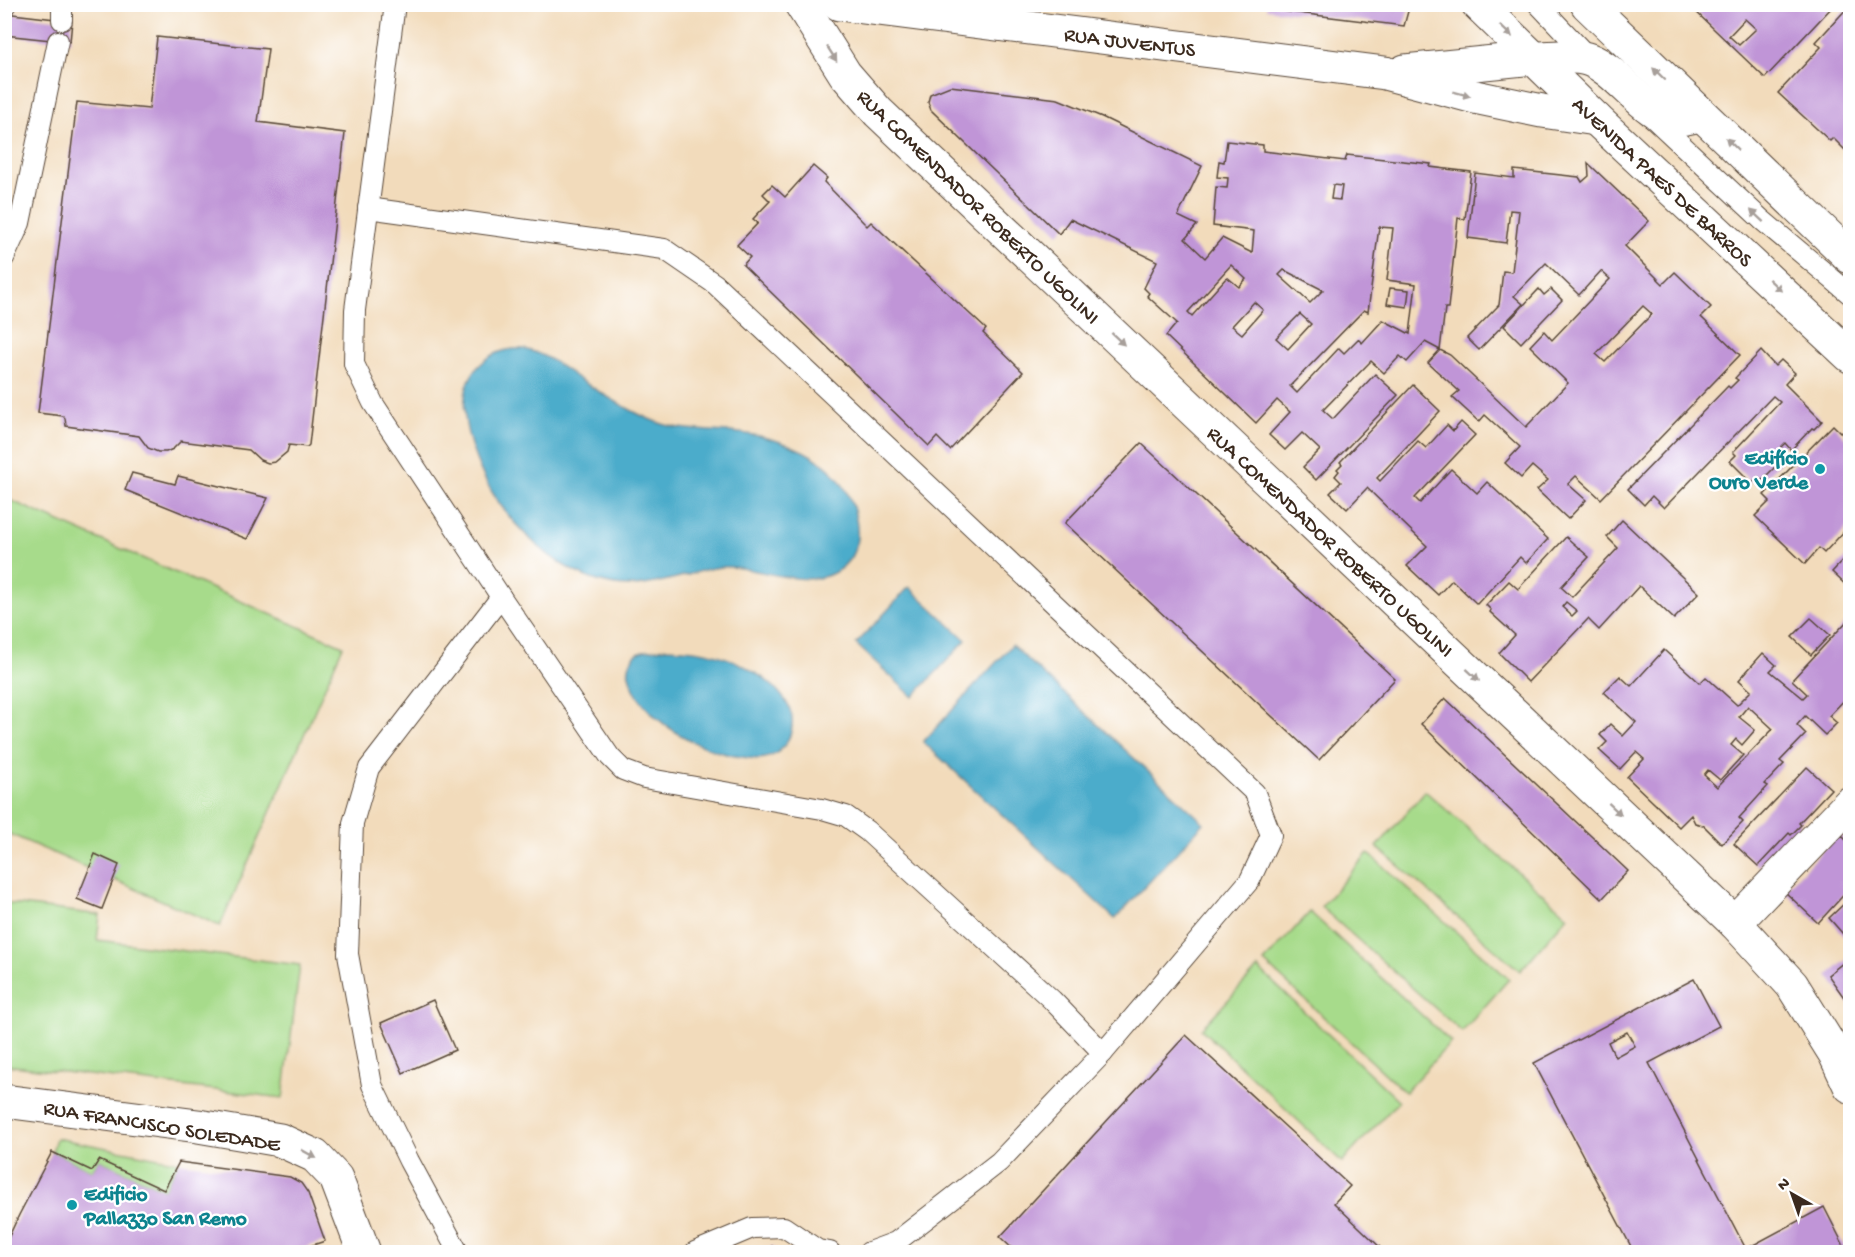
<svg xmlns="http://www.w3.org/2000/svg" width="1855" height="1257" viewBox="0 0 1855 1257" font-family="'Gochi Hand',sans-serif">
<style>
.green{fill:#a7db8b;stroke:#718254;stroke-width:1.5}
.water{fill:#4caccb;stroke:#446b74;stroke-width:1.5}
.building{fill:#c095d7;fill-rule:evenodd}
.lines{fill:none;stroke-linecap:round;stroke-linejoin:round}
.lane-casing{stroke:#564536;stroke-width:22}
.street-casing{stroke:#564536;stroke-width:35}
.secondary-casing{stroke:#564536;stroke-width:35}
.primary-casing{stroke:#564536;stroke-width:35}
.lane{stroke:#fff;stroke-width:20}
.street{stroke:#fff;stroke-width:33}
.secondary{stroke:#fff;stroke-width:33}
.primary{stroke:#fff;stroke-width:33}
.oneway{fill:#a79f9a}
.culture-dot{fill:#0f9aa8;stroke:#fff;stroke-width:2}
.labels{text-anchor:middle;stroke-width:4.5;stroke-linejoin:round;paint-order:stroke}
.street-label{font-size:21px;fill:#3b2a1e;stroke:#fff}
.culture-label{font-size:21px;font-weight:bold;fill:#0d838f;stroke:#fff;text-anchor:end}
</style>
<rect width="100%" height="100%" fill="#fff"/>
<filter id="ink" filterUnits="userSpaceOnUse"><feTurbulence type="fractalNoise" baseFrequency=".0167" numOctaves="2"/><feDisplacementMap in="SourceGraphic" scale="12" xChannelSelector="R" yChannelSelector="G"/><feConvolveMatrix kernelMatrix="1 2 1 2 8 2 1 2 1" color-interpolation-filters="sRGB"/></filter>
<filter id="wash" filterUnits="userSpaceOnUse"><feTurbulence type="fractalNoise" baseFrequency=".008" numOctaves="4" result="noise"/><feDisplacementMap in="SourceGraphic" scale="24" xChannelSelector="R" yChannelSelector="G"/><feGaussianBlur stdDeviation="1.35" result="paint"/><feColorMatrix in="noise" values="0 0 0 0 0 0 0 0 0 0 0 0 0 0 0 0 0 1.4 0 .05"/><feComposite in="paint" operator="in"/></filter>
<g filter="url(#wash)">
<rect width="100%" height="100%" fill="#f2dbbb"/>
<g class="green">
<polygon points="5,498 343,646 220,926 5,832"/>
<polygon points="1425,791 1568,916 1520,971 1377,847"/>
<polygon points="1368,853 1509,979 1462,1032 1321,907"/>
<polygon points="5,903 100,915 97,940 300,965 283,1098 5,1065"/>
<polygon points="1310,912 1451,1042 1405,1092 1264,962"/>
<polygon points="1258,968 1399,1101 1342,1162 1201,1029"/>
<polygon points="56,1138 179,1162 164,1190 99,1160 92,1171 52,1152"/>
</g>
<g class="water">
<path d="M524 349C549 355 562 368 582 381 604 395 626 409 649 419 676 431 701 430 730 432 779 436 837 455 853 507 858 523 860 542 851 557 824 598 767 569 731 567 716 566 704 570 691 574 651 585 627 593 586 577 552 563 518 531 497 500 475 467 445 395 482 363 494 352 508 348 524 349Z"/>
<polygon points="909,587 966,640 913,697 856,644"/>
<polygon points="1012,645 1204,823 1115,919 923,742"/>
<path d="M667 648C699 649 728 654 754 672 768 680 782 693 789 707 798 728 787 753 765 758 757 760 750 758 742 757 700 752 639 719 629 675 627 666 632 656 640 652 648 649 659 649 667 648Z"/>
</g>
<g id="blocks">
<g class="building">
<polygon points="1267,4 1410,4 1404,26 1266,9"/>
<path d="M1695 4H1835L1765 78 1692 8ZM1745 19 1756 29 1739 45 1729 36Z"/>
<polygon points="1850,5 1850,155 1833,138 1830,141 1778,93 1821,47 1816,42"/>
<polygon points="4,13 72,21 70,42 4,35"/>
<polygon points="157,37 268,49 258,122 345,133 309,445 307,447 289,445 287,452 275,462 268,463 260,460 249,450 181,441 173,449 166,452 158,452 148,448 139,436 66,426 65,418 63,416 38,413 77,102 149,109"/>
<path d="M950 86 1058 99 1102 117 1202 166 1178 216 1197 225 1185 239 1205 258 1222 238 1252 253 1254 231 1213 226 1216 187 1227 188 1228 178 1217 177 1219 161 1224 162 1227 141 1263 145V151L1345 161 1347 155 1431 164 1430 167 1471 172 1465 219 1458 218 1448 308H1445L1440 350 1425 342 1407 362 1400 356 1384 373 1371 361 1323 410 1333 419 1375 374 1398 395 1316 480 1303 467 1320 450 1302 433 1285 450 1269 435 1290 412 1277 400 1256 423 1166 336 1177 323 1147 296 1149 293 1144 288 1157 261 1070 219 1059 234 931 110 928 102 930 94ZM1333 185 1342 186 1340 200 1331 199ZM1379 227 1393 228 1387 280 1416 284 1410 334 1383 320 1362 343 1358 339 1344 353 1339 348 1297 393 1290 386 1364 310 1368 312ZM1231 265 1246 279 1239 287 1227 277 1192 316 1188 312ZM1284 270 1323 290 1310 303 1279 275ZM1254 302 1263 310 1242 334 1232 326ZM1300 314 1311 324 1288 349 1276 338Z"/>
<path d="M1588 163 1649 221 1625 246 1663 284 1675 272 1711 307 1701 317 1740 355 1601 499 1576 476 1568 484 1586 500 1568 519 1537 490 1548 480 1532 466 1521 478 1505 463 1520 447 1485 415 1479 422 1452 397 1459 391 1428 363 1440 350 1450 355 1526 427 1568 383 1530 346 1544 331 1552 340 1610 279 1601 271 1579 295 1546 263 1514 296 1523 304 1479 350 1467 338 1499 305 1503 271 1512 272 1519 211 1510 210 1506 243 1468 238 1475 173 1514 178V170L1579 177 1582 182 1589 176ZM1643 306 1652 314 1605 362 1596 354Z"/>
<polygon points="813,166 827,178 824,182 867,226 871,222 986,329 983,333 1023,372 950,450 937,437 929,446 743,265 750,257 737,245 758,223 753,219 770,201 763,194 772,185 785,197"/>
<polygon points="1390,288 1409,290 1407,307 1387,304"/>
<polygon points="1539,289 1544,295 1551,289 1562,300 1521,343 1504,326"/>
<polygon points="1761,351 1775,366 1781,360 1795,373 1785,384 1822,421 1814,429 1812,428 1791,450 1785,443 1775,453 1782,460 1762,480 1758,477 1752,483 1730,461 1736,455 1733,452 1780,402 1773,396 1664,508 1652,496 1644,505 1628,489 1728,386 1730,388 1738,380 1735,378"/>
<polygon points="1413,385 1440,411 1377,478 1380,481 1418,441 1426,448 1447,425 1453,431 1461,422 1475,435 1415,498 1420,503 1451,469 1477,493 1487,482 1548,539 1526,563 1520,557 1477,604 1452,580 1438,595 1407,566 1427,546 1367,488 1347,509 1330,493 1341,482 1335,476 1339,471 1337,469 1342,464 1340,462"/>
<polygon points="1833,425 1850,442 1850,525 1824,553 1819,548 1805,564 1755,516 1770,501 1764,495"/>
<polygon points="1141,443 1395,679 1319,760 1065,523"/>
<polygon points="132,473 175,484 178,476 268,498 247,539 125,490"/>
<path d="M1622 520 1699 593 1674 619 1639 586 1599 630 1588 619 1528 682 1499 653 1515 635 1490 612 1491 610 1486 605 1509 581 1518 589 1566 537 1589 557 1561 587 1572 597 1618 548 1607 537ZM1566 602 1577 611 1572 616 1562 607Z"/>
<polygon points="1850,553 1850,589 1832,572"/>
<polygon points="1811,618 1830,635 1811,655 1792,637"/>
<path d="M1850 618V694L1829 716 1837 723 1825 735 1805 716 1797 725 1806 734 1780 761 1784 764 1765 784 1768 786 1739 818 1743 822 1722 844 1703 825 1695 823 1691 815 1679 827 1627 777 1644 759 1636 752 1620 769 1599 750 1607 742 1600 735 1610 724 1623 736 1636 722 1604 692 1620 676 1631 686 1664 650 1700 683 1706 677 1737 705 1751 691 1739 680 1763 653 1776 665 1770 671 1803 698 1807 694 1792 680ZM1748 706 1773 729 1717 787 1704 775 1708 770 1720 780 1743 755 1731 745 1736 739 1742 745 1755 730 1739 717Z"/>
<polygon points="1445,698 1628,871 1602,899 1421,724"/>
<polygon points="1807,767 1831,789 1799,823 1801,825 1791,835 1789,833 1758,866 1734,844"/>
<polygon points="1839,833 1850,844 1850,888 1818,923 1784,891"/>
<polygon points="95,854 119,865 102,909 77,899"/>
<polygon points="1849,899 1850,900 1850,942 1829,918"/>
<polygon points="1849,958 1850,960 1850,1006 1828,975"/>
<path d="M1694 979 1719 1026 1649 1063 1746 1249 1824 1207 1847 1252H1634L1534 1063ZM1627 1032 1635 1046 1615 1057 1608 1042Z"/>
<polygon points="433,1000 455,1050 403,1073 381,1023"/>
<polygon points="1186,1035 1350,1186 1334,1203 1385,1252 1016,1252 1000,1237"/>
<polygon points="52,1152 92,1171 99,1160 164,1190 179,1162 290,1177 301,1183 308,1193 325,1241 292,1252 4,1252 4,1247 19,1215"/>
<polygon points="772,1246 779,1252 765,1252"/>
</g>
</g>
</g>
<g filter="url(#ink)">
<use href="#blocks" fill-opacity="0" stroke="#564536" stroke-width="1.5"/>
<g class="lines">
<g class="lane-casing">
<g id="lane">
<polyline points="395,4 355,310 354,364 373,403 501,597 610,757 623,770 644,778 822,809 846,816 867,831 1052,1000 1103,1053 999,1162 896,1242 869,1252"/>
<polyline points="1538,4 1590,59"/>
<polyline points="4,7 6,4"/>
<polyline points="62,20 62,4"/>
<polyline points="1651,116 1762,220 1850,294"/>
<polyline points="368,208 664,249 715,284 1255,793 1271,835 1250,880 1103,1053"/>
<polyline points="4,258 20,223 58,41"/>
<polyline points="458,1252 409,1161 372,1085 348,954 353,823 369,768 501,597"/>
<polyline points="695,1252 752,1228 784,1227 818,1250 830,1252"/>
</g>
</g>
<g class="street-casing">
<g id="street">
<polyline points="1735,923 1850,803"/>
<polyline points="4,1101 198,1126 280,1140 315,1156 336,1178 364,1252"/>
</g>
</g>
<g class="secondary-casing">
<g id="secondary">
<polyline points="801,4 845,74 878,112 1735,923 1792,985 1835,1054 1850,1086"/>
<polyline points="839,4 1385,73 1475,97 1542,111 1596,119"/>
<polyline points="1405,71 1534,58"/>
</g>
</g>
<g class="primary-casing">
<g id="primary">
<polyline points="1478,4 1596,119 1850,356"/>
<polyline points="1587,4 1850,257"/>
<path d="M1534 58C1552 58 1574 54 1590 60 1621 72 1645 118 1678 119 1685 119 1694 116 1701 115"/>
</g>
</g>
<use href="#lane" class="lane"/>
<use href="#street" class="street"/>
<use href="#secondary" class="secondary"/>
<use href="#primary" class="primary"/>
</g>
<defs><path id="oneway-solid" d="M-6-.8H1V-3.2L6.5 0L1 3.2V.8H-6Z" transform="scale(1.5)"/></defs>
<g class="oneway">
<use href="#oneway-solid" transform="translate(1506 31) rotate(43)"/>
<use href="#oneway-solid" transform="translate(832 54) rotate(57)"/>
<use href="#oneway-solid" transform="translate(1659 74) rotate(-136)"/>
<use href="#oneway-solid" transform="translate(1462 94) rotate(15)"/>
<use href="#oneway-solid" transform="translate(1732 144) rotate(-136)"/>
<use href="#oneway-solid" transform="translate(1757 216) rotate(-137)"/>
<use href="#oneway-solid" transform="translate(1775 285) rotate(43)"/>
<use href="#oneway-solid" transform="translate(1118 339) rotate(43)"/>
<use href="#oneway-solid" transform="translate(1473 675) rotate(43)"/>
<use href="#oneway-solid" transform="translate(1615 809) rotate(43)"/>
<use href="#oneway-solid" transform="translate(309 1154) rotate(29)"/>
</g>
</g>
<g class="culture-dot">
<circle cx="1820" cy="469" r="6"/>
<circle cx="72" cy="1205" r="6"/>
</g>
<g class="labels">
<g class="street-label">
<text transform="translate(1130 41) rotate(7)" y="7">RUA JUVENTUS</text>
<text transform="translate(1663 181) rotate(43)" y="7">AVENIDA PAES DE BARROS</text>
<text transform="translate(979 206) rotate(44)" y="7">RUA COMENDADOR ROBERTO UGOLINI</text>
<text transform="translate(1331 541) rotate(43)" y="7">RUA COMENDADOR ROBERTO UGOLINI</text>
<text transform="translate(162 1125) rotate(9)" y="7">RUA FRANCISCO SOLEDADE</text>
</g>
<g class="culture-label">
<text x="1808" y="464">Edifício<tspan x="1808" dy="24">Ouro Verde</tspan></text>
<text x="84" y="1200" text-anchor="start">Edificio<tspan x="84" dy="24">Pallazzo San Remo</tspan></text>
</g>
</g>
<rect width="1855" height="1257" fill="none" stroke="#fff" stroke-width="24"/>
<g transform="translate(1792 1194) rotate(320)" stroke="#ffffff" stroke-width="4.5" paint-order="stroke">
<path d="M0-4.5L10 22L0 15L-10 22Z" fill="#3b2a1e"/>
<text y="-9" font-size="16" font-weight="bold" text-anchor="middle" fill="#3b2a1e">N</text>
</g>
</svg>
